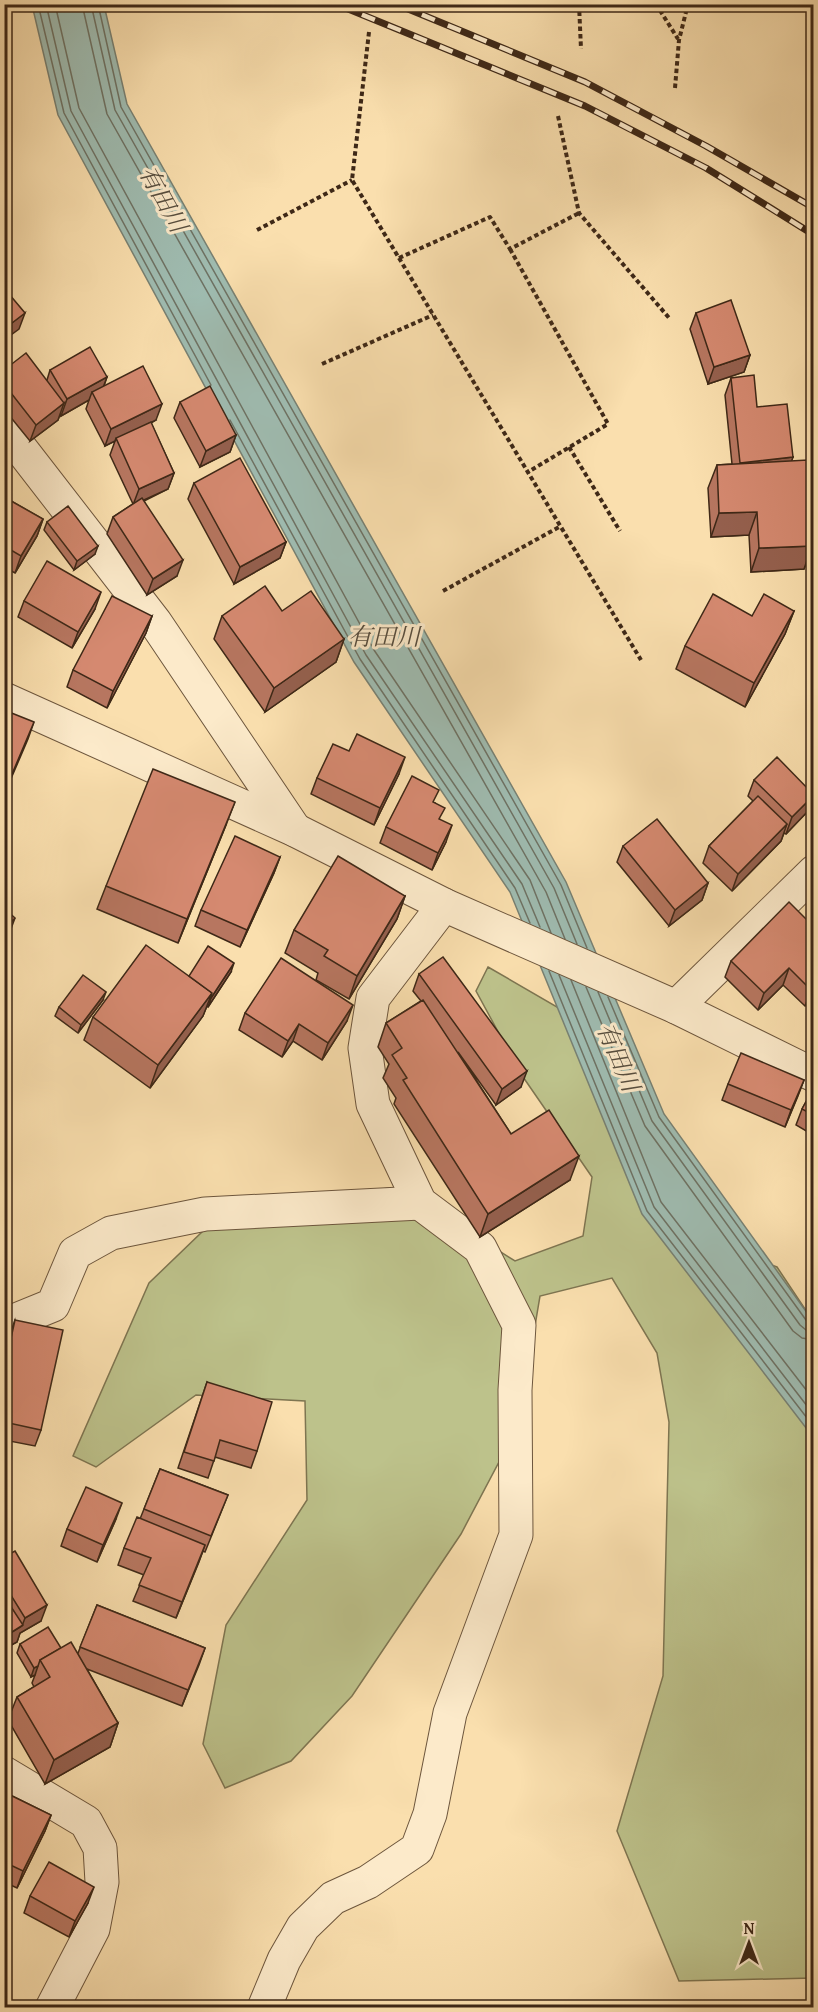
<svg xmlns="http://www.w3.org/2000/svg" width="818" height="2012" viewBox="0 0 818 2012" font-family="'Gentium Book Plus','Noto Serif JP',serif">
<style>
.green{fill:#bdc28b;stroke:#7e7551;stroke-width:1.5}
.water{fill:#9fbcb1;stroke:#788173;stroke-width:1.5}
.lines{fill:none;stroke-linecap:round;stroke-linejoin:round}
.shore{stroke:#6e7264;stroke-width:1.5}
.minor-casing{stroke:#6d563d;stroke-width:35}
.path{stroke:#3e2817;stroke-width:4;stroke-dasharray:4.5 3;stroke-linecap:butt}
.minor{stroke:#fceaca;stroke-width:33}
.rail-casing{stroke:#3e2817;stroke-width:7}
.rail{stroke:#fceaca;stroke-width:4.5;stroke-dasharray:14;stroke-linecap:butt}
.wall{fill:#b77660;stroke:#3e2817;stroke-width:1.5}
.shaded-wall{fill:#95604e;stroke:#3e2817;stroke-width:1.5}
.building{fill:#d58970;stroke:#3e2817;stroke-width:1.5}
.labels{text-anchor:middle;stroke-width:6;stroke-linejoin:round;paint-order:stroke}
.water-label{font-size:24px;font-style:italic;fill:#564d3e;stroke:#fceaca}
</style>
<rect width="100%" height="100%" fill="#fadfae"/>
<filter id="stains"><feTurbulence type="fractalNoise" baseFrequency=".00333" numOctaves="4"/><feColorMatrix values="0 0 0 0 .2 0 0 0 0 .09 0 0 0 0 .02 0 0 0 .5 -.17"/></filter>
<radialGradient id="worn" r=".72"><stop offset=".6" stop-color="#630" stop-opacity="0"/><stop offset="1" stop-color="#630" stop-opacity=".3"/></radialGradient>
<polygon class="green" points="488,967 564,1011 701,1241 777,1267 813,1321 813,1978 679,1981 617,1831 663,1676 669,1422 657,1353 612,1278 540,1296 518,1426 461,1534 352,1696 291,1761 225,1788 203,1744 226,1625 307,1500 305,1401 196,1395 96,1467 73,1456 149,1283 229,1206 399,1187 515,1261 583,1236 592,1177 521,1074 476,991"/>
<polygon class="water" points="32,5 104,5 127,104 566,882 664,1114 813,1321 813,1437 642,1214 510,892 354,662 58,115"/>
<g class="lines">
<g class="shore">
<polyline points="38,4 64,113 211,385"/>
<polyline points="46,4 71,111 366,655 522,884 540,927"/>
<polyline points="55,4 79,108 374,650 530,880 551,933"/>
<polyline points="82,4 107,114 546,892 565,939"/>
<polyline points="91,4 115,110 554,888 577,944"/>
<polyline points="98,4 121,107 561,885 587,948"/>
<polyline points="230,420 360,659 515,888 530,923"/>
<polyline points="549,971 647,1211 814,1427"/>
<polyline points="559,975 654,1207 814,1415"/>
<polyline points="571,980 661,1202 814,1400"/>
<polyline points="586,987 645,1126 793,1331 802,1338 814,1340"/>
<polyline points="598,992 652,1121 800,1325 806,1330 814,1331"/>
<polyline points="608,997 659,1117 806,1320 814,1323"/>
</g>
<g class="minor-casing">
<g id="minor">
<polyline points="4,427 155,622 295,830"/>
<polyline points="4,699 295,830 444,905 676,1007 814,1075"/>
<polyline points="676,1007 814,872"/>
<polyline points="4,1325 53,1305 75,1253 111,1233 205,1214 420,1203"/>
<polyline points="4,1773 86,1822 100,1848 102,1882 93,1929 52,2008"/>
<polyline points="264,2008 284,1960 303,1927 333,1898 368,1882 417,1849 430,1814 450,1713 516,1535 515,1390 519,1325 480,1248 420,1203 373,1104 365,1048 373,998 444,905"/>
</g>
</g>
<g class="path">
<polyline points="579,4 581,49"/>
<polyline points="656,4 678,39"/>
<polyline points="369,32 352,180 641,660"/>
<polyline points="675,88 679,40 688,4"/>
<polyline points="558,116 579,213 670,319"/>
<polyline points="257,230 352,180"/>
<polyline points="510,249 608,424 528,472"/>
<polyline points="399,258 490,217 510,249 579,213"/>
<polyline points="322,364 433,315"/>
<polyline points="569,447 620,531"/>
<polyline points="443,591 561,526"/>
</g>
<use href="#minor" class="minor"/>
<g class="rail-casing">
<g id="rail">
<polyline points="336,4 585,106 706,168 814,235"/>
<polyline points="396,4 585,82 706,146 814,208"/>
</g>
</g>
<use href="#rail" class="rail"/>
</g>
<g class="wall">
<polygon points="696,313 750,355 744,372 708,384 690,329"/>
<polygon points="4,370 47,380 50,370 107,377 104,386 156,420 151,423 174,473 168,489 144,501 177,576 147,595 107,534 113,517 133,504 110,455 115,441 105,446 86,409 89,400 61,416 60,414 58,420 30,441 4,409"/>
<polygon points="731,378 757,407 793,457 791,461 812,546 804,569 751,572 749,535 711,537 708,488 717,465 732,464 725,395"/>
<polygon points="180,402 236,435 230,452 200,467 174,418"/>
<polygon points="194,483 286,542 280,558 234,584 188,499"/>
<polygon points="4,497 43,519 37,536 15,573 4,567"/>
<polygon points="47,522 95,554 74,570 44,530"/>
<polygon points="24,601 95,609 72,648 18,617"/>
<polygon points="282,611 344,639 336,662 265,712 214,639 222,616"/>
<polygon points="794,611 785,634 745,707 676,669 685,646"/>
<polygon points="152,616 146,633 107,708 67,687 73,670"/>
<polygon points="399,774 374,825 311,794 317,778"/>
<polygon points="754,780 808,811 786,834 784,833 781,841 732,891 703,863 709,846 753,801 748,796"/>
<polygon points="435,803 446,842 432,870 380,843 386,827"/>
<polygon points="226,825 178,943 97,909 106,886"/>
<polygon points="623,846 708,883 702,900 669,926 617,862"/>
<polygon points="280,857 274,873 240,947 195,926 201,910"/>
<polygon points="405,896 397,919 349,999 316,980 318,973 285,953 294,930"/>
<polygon points="813,926 813,998 805,1006 783,985 758,1010 725,977 731,961"/>
<polygon points="231,972 208,1007 207,1006 203,1016 150,1088 84,1040 93,1017 189,976"/>
<polygon points="419,974 521,1087 496,1105 458,1052 511,1134 570,1180 480,1237 394,1104 396,1098 383,1078 389,1064 378,1047 386,1023 421,1001 413,991"/>
<polygon points="103,1000 78,1033 55,1016 59,1007"/>
<polygon points="245,1013 347,1021 322,1060 293,1041 282,1057 239,1030"/>
<polygon points="804,1080 785,1127 722,1100 728,1084"/>
<polygon points="813,1089 813,1135 796,1125 802,1109"/>
<polygon points="15,1320 41,1430 35,1446 4,1440 4,1359 9,1337"/>
<polygon points="207,1382 257,1451 251,1468 215,1457 208,1478 178,1468"/>
<polygon points="160,1469 228,1495 205,1552 203,1551 176,1618 133,1601 144,1575 118,1565 124,1548 140,1519"/>
<polygon points="116,1519 97,1562 61,1546 67,1529"/>
<polygon points="4,1557 41,1621 20,1633 17,1642 4,1649"/>
<polygon points="97,1605 205,1648 182,1706 87,1669 118,1723 110,1747 45,1784 8,1720 17,1697 34,1687 32,1683 35,1675 31,1677 17,1653 20,1644 61,1648 78,1653"/>
<polygon points="4,1792 51,1815 45,1831 17,1888 4,1882"/>
<polygon points="30,1896 88,1903 69,1937 24,1913"/>
</g>
<g class="shaded-wall">
<polygon points="25,313 19,329 4,340 4,329"/>
<polygon points="750,355 744,372 708,384 714,367"/>
<polygon points="107,377 101,393 92,392 89,400 61,416 67,399"/>
<polygon points="64,403 58,420 30,441 36,425"/>
<polygon points="162,404 156,420 116,440 116,438 115,441 105,446 111,429"/>
<polygon points="236,435 230,452 200,467 206,451"/>
<polygon points="9,442 4,454 4,447"/>
<polygon points="793,457 787,474 740,463"/>
<polygon points="174,473 168,489 133,505 139,489"/>
<polygon points="757,512 749,535 711,537 719,513"/>
<polygon points="43,519 37,536 15,573 21,556"/>
<polygon points="286,542 280,558 234,584 240,567"/>
<polygon points="98,546 95,554 74,570 77,561"/>
<polygon points="812,546 804,569 751,572 759,548"/>
<polygon points="183,560 177,576 147,595 153,579"/>
<polygon points="101,592 95,609 72,648 78,632"/>
<polygon points="794,611 785,634 745,707 754,683"/>
<polygon points="152,616 146,633 107,708 113,691"/>
<polygon points="344,639 336,662 265,712 274,688"/>
<polygon points="34,722 28,739 4,795 4,793"/>
<polygon points="405,757 399,774 374,825 380,808"/>
<polygon points="813,796 808,811 786,834 792,817"/>
<polygon points="235,802 226,825 178,943 187,919"/>
<polygon points="787,824 781,841 732,891 738,874"/>
<polygon points="452,825 446,842 432,870 438,853"/>
<polygon points="280,857 274,873 240,947 247,930"/>
<polygon points="708,883 702,900 669,926 675,910"/>
<polygon points="405,896 397,919 349,999 357,976"/>
<polygon points="15,918 9,934 4,939 4,929"/>
<polygon points="234,963 231,972 208,1007 211,998"/>
<polygon points="789,968 783,985 758,1010 764,993"/>
<polygon points="813,988 813,998 805,1006 811,990"/>
<polygon points="106,992 103,1000 78,1033 81,1025"/>
<polygon points="212,993 203,1016 150,1088 158,1065"/>
<polygon points="353,1005 347,1021 322,1060 328,1043"/>
<polygon points="299,1024 293,1041 282,1057 288,1041"/>
<polygon points="527,1071 521,1087 496,1105 502,1089"/>
<polygon points="804,1080 798,1096 785,1127 791,1110"/>
<polygon points="579,1156 570,1180 480,1237 488,1214"/>
<polygon points="122,1503 116,1519 97,1562 103,1545"/>
<polygon points="205,1545 199,1562 176,1618 182,1602"/>
<polygon points="47,1605 41,1621 20,1633 17,1642 4,1649 4,1637 22,1626 25,1618"/>
<polygon points="205,1648 199,1665 182,1706 188,1690"/>
<polygon points="38,1666 35,1675 31,1677 34,1668"/>
<polygon points="118,1723 110,1747 45,1784 54,1760"/>
<polygon points="51,1815 45,1831 17,1888 23,1871"/>
<polygon points="94,1887 88,1903 69,1937 75,1921"/>
</g>
<g class="building">
<polygon points="4,134 8,139 4,141"/>
<polygon points="4,288 25,313 4,329"/>
<polygon points="731,300 750,355 714,367 696,313"/>
<polygon points="90,347 107,377 67,399 50,370"/>
<polygon points="26,353 64,403 36,425 4,384 4,370"/>
<polygon points="143,366 162,404 111,429 92,392"/>
<polygon points="754,375 757,407 787,404 793,457 740,463 731,378"/>
<polygon points="210,386 236,435 206,451 180,402"/>
<polygon points="151,422 174,473 139,489 116,438"/>
<polygon points="4,438 9,442 4,447"/>
<polygon points="240,458 286,542 240,567 194,483"/>
<polygon points="808,460 812,546 759,548 757,512 719,513 717,465"/>
<polygon points="4,497 43,519 21,556 4,546"/>
<polygon points="142,498 183,560 153,579 113,517"/>
<polygon points="68,506 98,546 77,561 47,522"/>
<polygon points="47,561 101,592 78,632 24,601"/>
<polygon points="265,586 282,611 311,591 344,639 274,688 222,616"/>
<polygon points="713,594 752,616 764,594 794,611 754,683 685,646"/>
<polygon points="112,596 152,616 113,691 73,670"/>
<polygon points="4,710 34,722 4,793"/>
<polygon points="357,734 405,757 380,808 317,778 333,744 349,751"/>
<polygon points="777,757 813,794 813,796 792,817 754,780"/>
<polygon points="153,769 235,802 187,919 106,886"/>
<polygon points="412,776 439,790 433,802 445,808 439,819 452,825 438,853 386,827"/>
<polygon points="758,796 787,824 738,874 709,846"/>
<polygon points="657,819 708,883 675,910 623,846"/>
<polygon points="235,836 280,857 247,930 201,910"/>
<polygon points="338,856 405,896 357,976 324,956 328,950 294,930"/>
<polygon points="789,902 813,926 813,988 811,990 789,968 764,993 731,961"/>
<polygon points="4,908 15,918 4,929"/>
<polygon points="146,945 212,993 158,1065 93,1017"/>
<polygon points="208,946 234,963 211,998 210,998 212,993 189,976"/>
<polygon points="443,957 527,1071 502,1089 419,974"/>
<polygon points="281,958 353,1005 328,1043 299,1024 288,1041 245,1013"/>
<polygon points="83,975 106,992 81,1025 59,1007"/>
<polygon points="423,1000 511,1134 549,1110 579,1156 488,1214 403,1080 407,1078 392,1055 402,1048 386,1023"/>
<polygon points="741,1053 804,1080 791,1110 728,1084"/>
<polygon points="813,1089 813,1115 802,1109"/>
<polygon points="15,1320 63,1330 41,1430 4,1422 4,1370"/>
<polygon points="207,1382 272,1402 257,1451 220,1440 214,1461 184,1452"/>
<polygon points="160,1469 228,1495 211,1536 144,1509"/>
<polygon points="86,1487 122,1503 103,1545 67,1529"/>
<polygon points="137,1517 205,1545 182,1602 139,1585 151,1558 124,1548"/>
<polygon points="15,1551 47,1605 25,1618 4,1584 4,1557"/>
<polygon points="4,1596 23,1625 4,1637"/>
<polygon points="97,1605 205,1648 188,1690 80,1647"/>
<polygon points="48,1627 61,1648 40,1660 38,1666 34,1668 20,1644"/>
<polygon points="71,1642 118,1723 54,1760 17,1697 50,1677 40,1660"/>
<polygon points="4,1792 51,1815 23,1871 4,1862"/>
<polygon points="49,1862 94,1887 75,1921 30,1896"/>
<polygon points="4,2003 12,2007 4,2007"/>
</g>
<g class="labels">
<g class="water-label">
<text transform="translate(163 199) rotate(61)" y="8">有田川</text>
<text x="384" y="645">有田川</text>
<text transform="translate(618 1057) rotate(67)" y="8">有田川</text>
</g>
</g>
<rect width="818" height="2012" fill="none" stroke="#fadfae" stroke-width="24"/>
<rect x="6" y="6" width="806" height="2000" fill="none" stroke="#3e2817" stroke-width="3"/>
<rect x="12" y="12" width="794" height="1988" fill="none" stroke="#3e2817" stroke-width="1.5"/>
<g transform="translate(749 1943)" stroke="#fceaca" stroke-width="4.5" paint-order="stroke">
<path d="M0-4.5L10 22L0 15L-10 22Z" fill="#3e2817"/>
<text y="-9" font-size="16" font-weight="bold" text-anchor="middle" fill="#3e2817">N</text>
</g>
<rect width="100%" height="100%" filter="url(#stains)"/>
<rect width="100%" height="100%" fill="url(#worn)"/>
</svg>
